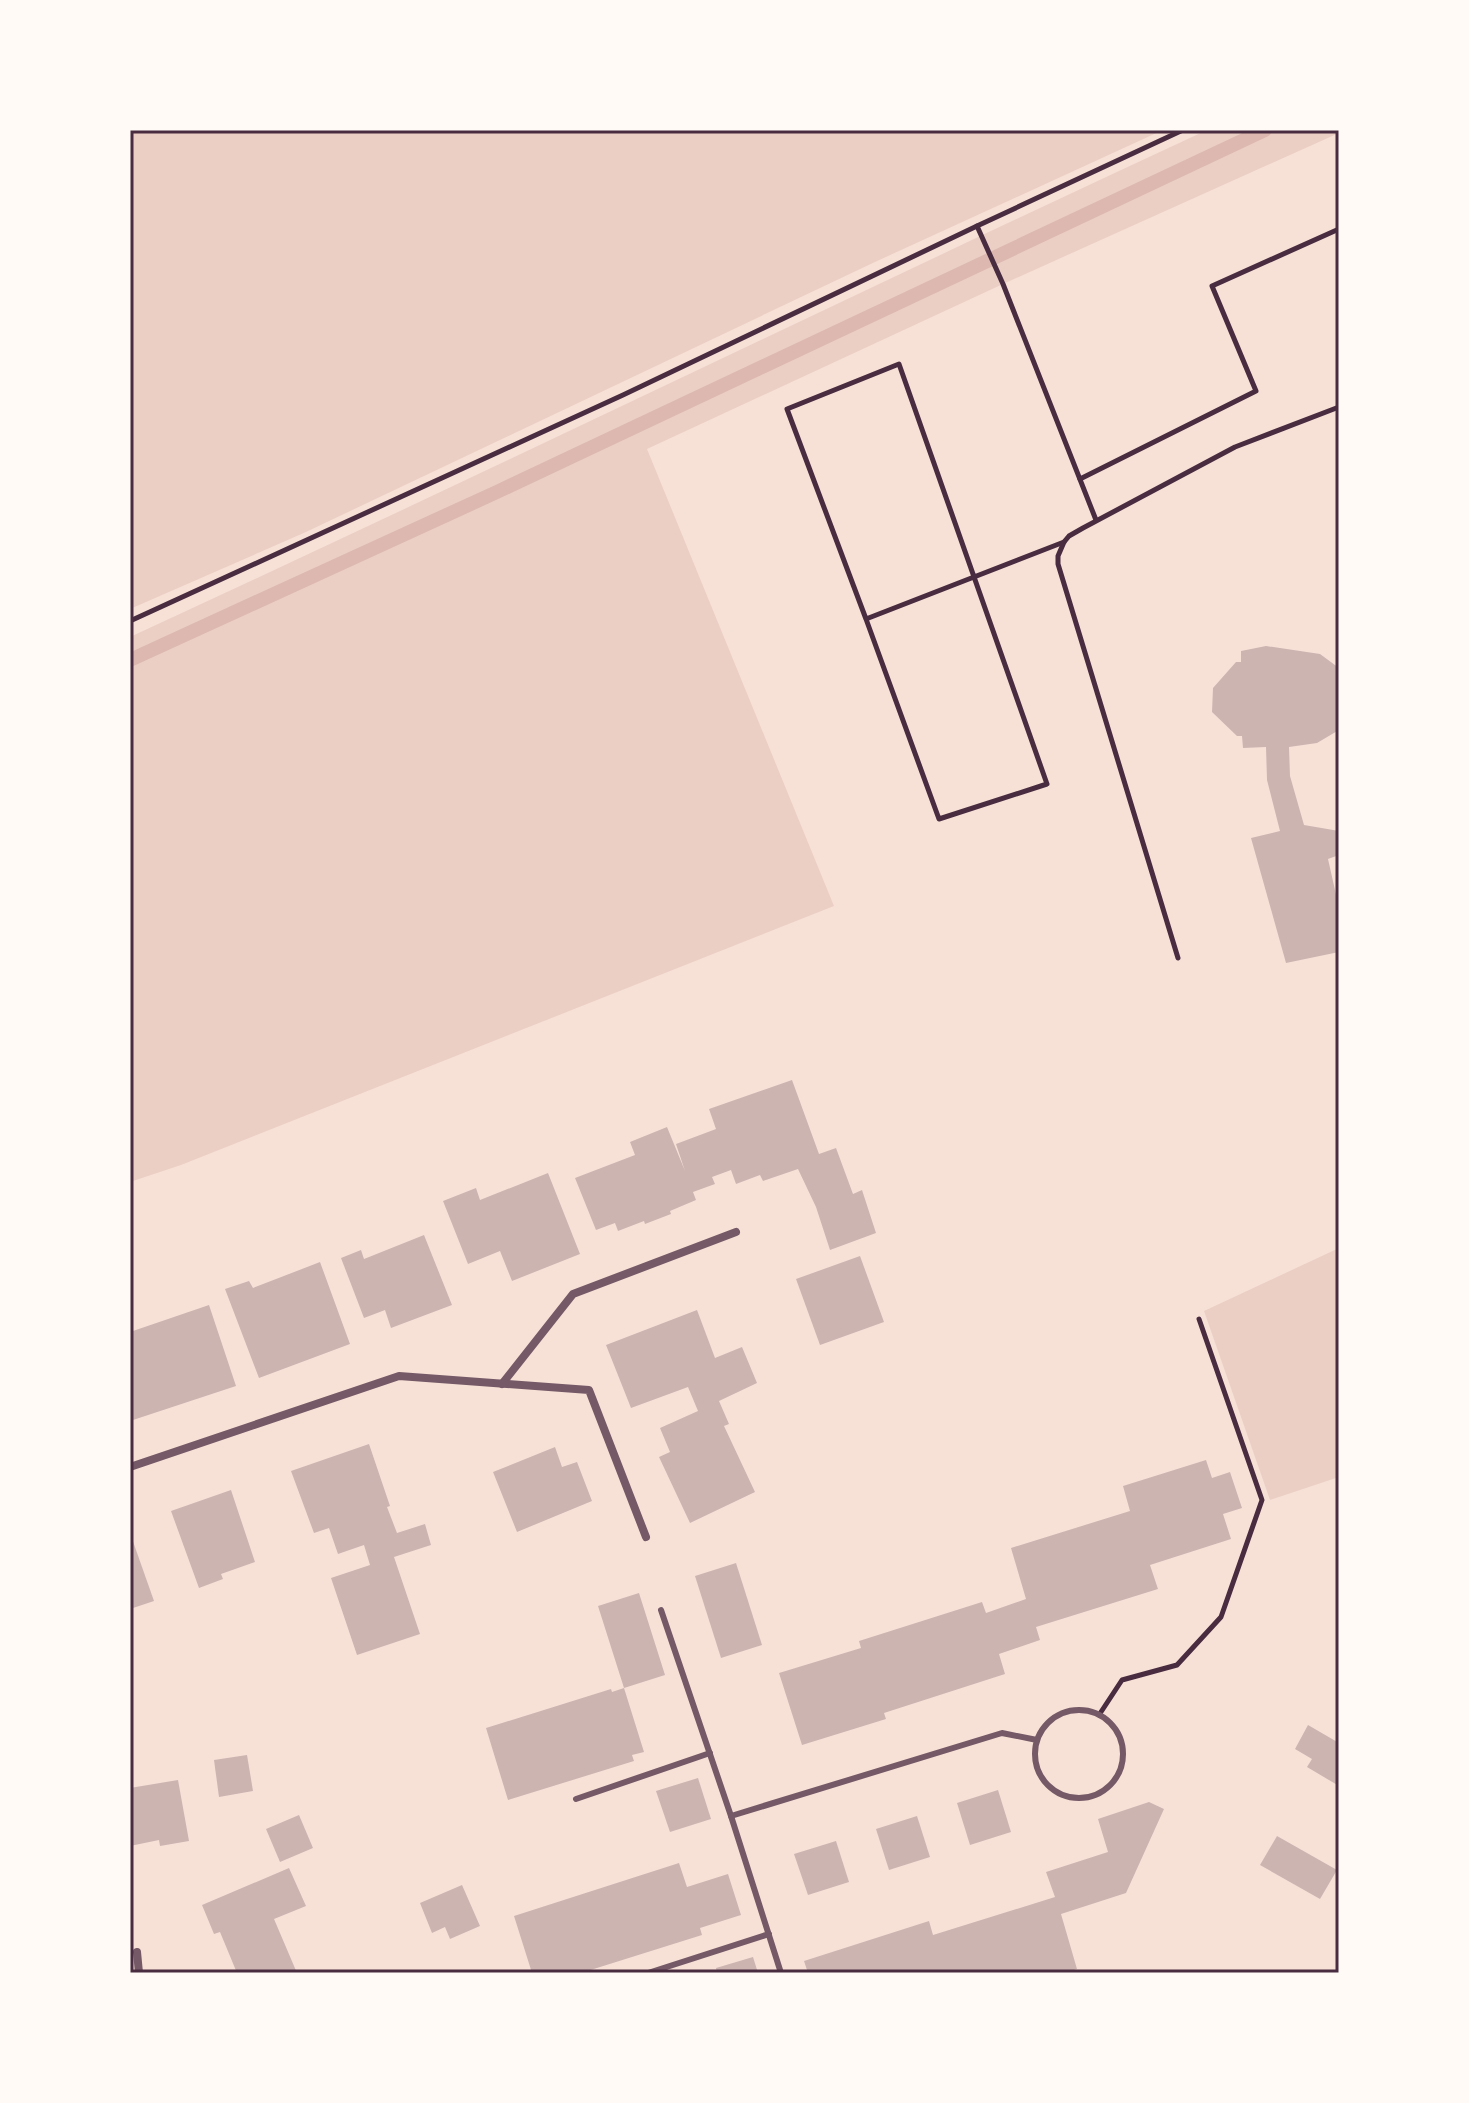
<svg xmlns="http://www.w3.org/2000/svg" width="1469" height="2103" viewBox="0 0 1469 2103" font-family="Barlow,sans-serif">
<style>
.green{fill:#ebcfc5}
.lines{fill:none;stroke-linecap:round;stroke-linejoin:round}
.stream{stroke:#dcb8b0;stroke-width:14}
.building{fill:#ccb4b1}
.path{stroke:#4a2c40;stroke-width:5}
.service{stroke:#755966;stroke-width:6}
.minor{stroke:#755966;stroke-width:8}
.neatline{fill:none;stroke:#4a2c40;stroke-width:3}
</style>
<rect width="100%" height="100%" fill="#f7e1d7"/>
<g class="green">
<polygon points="130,130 1163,130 875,262 306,532 130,609"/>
<path d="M1207 130H1339V133L1003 284 647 449 834 906 181 1165 130 1182V637C490 471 847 297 1207 130Z"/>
<polygon points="1339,1248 1339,1477 1270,1500 1204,1311"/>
</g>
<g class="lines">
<polyline class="stream" points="130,660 499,491 1265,130"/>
</g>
<g class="building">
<polygon points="1266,646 1320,654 1339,668 1339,730 1317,743 1289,747 1290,776 1304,825 1339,831 1339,855 1328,859 1337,899 1339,898 1339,952 1286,963 1251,838 1280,831 1267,780 1266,747 1243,748 1242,736 1237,736 1212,712 1213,688 1236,662 1241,662 1241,651"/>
<polygon points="792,1080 819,1154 836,1148 853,1194 862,1190 876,1233 830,1250 816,1207 798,1169 763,1181 760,1175 736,1184 731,1170 712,1177 715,1184 693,1192 696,1200 670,1211 671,1214 645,1224 644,1221 618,1231 615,1223 596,1230 575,1178 635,1155 630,1142 667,1127 685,1171 676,1144 716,1129 709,1109"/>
<polygon points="548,1173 580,1254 512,1281 500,1251 468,1264 443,1201 476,1188 480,1200"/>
<polygon points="424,1235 452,1305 391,1328 385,1310 364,1318 341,1258 361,1250 364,1259"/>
<polygon points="860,1256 884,1322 820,1345 796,1279"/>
<polygon points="320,1262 350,1344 259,1378 225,1289 249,1281 253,1288"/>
<polygon points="209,1305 236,1386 133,1420 130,1409 130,1332"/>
<polygon points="697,1310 715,1358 742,1347 757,1383 719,1401 729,1424 724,1426 755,1492 690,1523 659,1457 670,1452 660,1428 698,1411 688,1387 631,1408 606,1345"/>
<polygon points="369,1444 390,1506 387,1507 397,1533 425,1524 431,1545 394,1557 420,1634 357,1655 331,1578 370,1565 364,1545 338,1554 329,1528 314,1533 291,1471"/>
<polygon points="555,1447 562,1467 577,1462 592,1501 517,1532 493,1472"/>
<polygon points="1206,1460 1212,1478 1230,1472 1242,1508 1223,1514 1231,1539 1150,1565 1158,1589 1036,1627 1040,1640 999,1654 1005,1674 884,1713 886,1719 802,1745 779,1673 861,1648 859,1641 982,1602 986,1613 1026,1599 1011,1548 1130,1511 1123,1486"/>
<polygon points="231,1490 255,1562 221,1574 223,1579 199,1588 171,1511"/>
<polygon points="130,1533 154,1601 130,1609"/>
<polygon points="736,1563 762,1645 721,1658 695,1576"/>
<polygon points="639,1593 665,1675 624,1688 644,1752 632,1755 634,1761 508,1800 486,1728 611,1689 612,1692 624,1688 598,1606"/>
<polygon points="1308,1725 1339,1743 1339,1786 1307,1767 1312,1759 1295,1749"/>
<polygon points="247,1755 253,1791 219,1797 214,1760"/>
<polygon points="698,1778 711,1819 670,1832 656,1791"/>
<polygon points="178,1780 189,1841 160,1846 159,1840 130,1846 130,1788"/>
<polygon points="998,1790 1011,1832 970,1845 957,1803"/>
<polygon points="1149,1802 1164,1809 1126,1893 1061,1914 1077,1969 1065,1973 808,1973 804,1961 929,1921 933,1935 1055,1897 1046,1872 1108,1852 1098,1819"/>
<polygon points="299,1815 313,1848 280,1862 266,1829"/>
<polygon points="917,1816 930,1857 889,1870 876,1829"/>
<polygon points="1277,1836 1337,1870 1320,1899 1260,1865"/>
<polygon points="836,1841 849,1882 808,1895 794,1854"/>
<polygon points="679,1863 687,1887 728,1874 741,1915 700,1928 702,1935 581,1973 532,1973 514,1916"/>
<polygon points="289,1868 306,1906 274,1919 297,1973 237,1973 220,1932 214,1934 202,1905"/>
<polygon points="462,1885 480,1926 450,1939 445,1927 432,1933 420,1903"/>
<polygon points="753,1957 758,1973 717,1973 716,1968"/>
</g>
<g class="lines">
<g class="path">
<polyline points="977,226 1003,284 1096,520"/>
<polyline points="1080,479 1256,391 1212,286 1339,229"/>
<polyline points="866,619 787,409 899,364 1047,784 939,819 866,619 1064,542"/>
<polyline points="130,621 623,395 977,226 1183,130"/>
<polyline points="1178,958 1058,564 1058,556 1064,542 1069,536 1083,528 1235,447 1339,407"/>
<polyline points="1099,1715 1122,1680 1177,1665 1221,1617 1262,1500 1199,1319"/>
</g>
<g class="service">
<polyline points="661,1610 731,1816 781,1973"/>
<circle cx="1079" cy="1754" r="44"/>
<polyline points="576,1799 710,1753"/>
<polyline points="731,1816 1002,1733 1037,1740"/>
<polyline points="648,1973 769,1934"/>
</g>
<g class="minor">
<polyline points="502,1384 573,1294 736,1232"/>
<polyline points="130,1467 399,1376 589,1390 646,1537"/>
<polyline points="137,1952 139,1973"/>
</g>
</g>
<rect width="1469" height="2103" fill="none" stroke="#fffaf5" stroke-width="264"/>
<rect x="132" y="132" width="1205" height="1839" class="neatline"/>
</svg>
